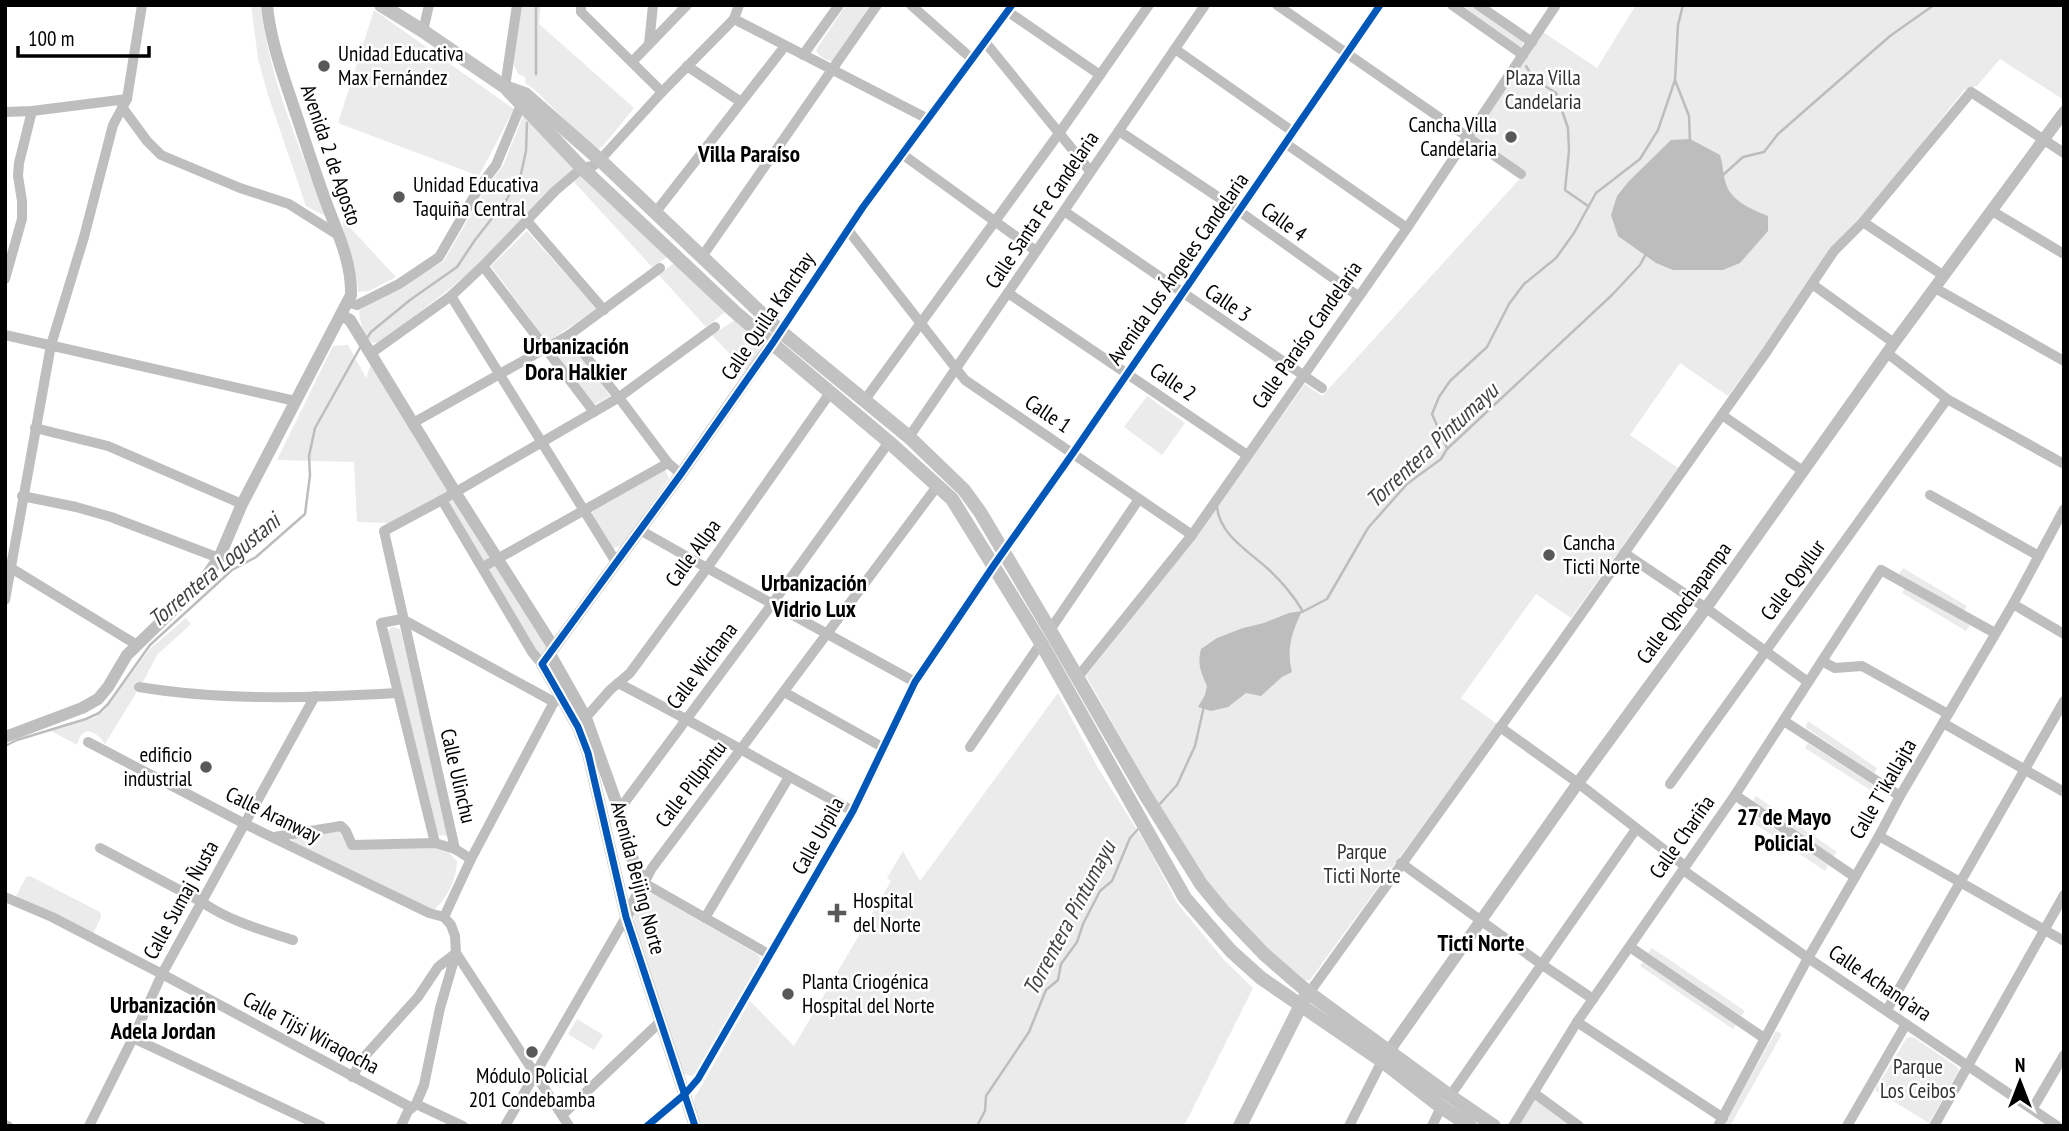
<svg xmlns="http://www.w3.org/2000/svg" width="2069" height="1131" viewBox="0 0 2069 1131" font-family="'PT Sans Narrow',sans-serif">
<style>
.green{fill:#ebebeb}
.water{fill:#bdbdbd}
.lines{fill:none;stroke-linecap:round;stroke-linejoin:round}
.stream{stroke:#bdbdbd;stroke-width:2.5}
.minor{stroke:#bebebe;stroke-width:10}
.tertiary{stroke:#bebebe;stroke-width:12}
.secondary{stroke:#c2c2c2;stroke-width:14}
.cycleway-casing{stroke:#fff;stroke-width:11}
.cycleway{stroke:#0057b8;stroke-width:7}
.poi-dot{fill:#595959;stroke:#fff;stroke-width:2.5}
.labels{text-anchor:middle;stroke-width:5;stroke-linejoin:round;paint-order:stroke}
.poi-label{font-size:21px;fill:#000;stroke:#fff;text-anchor:start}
.park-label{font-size:21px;fill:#313131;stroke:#fff}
.street-label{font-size:21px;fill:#000;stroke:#fff}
.neighbourhood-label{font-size:23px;font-weight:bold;fill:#000;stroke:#fff}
.water-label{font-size:23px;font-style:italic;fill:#424242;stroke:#fff}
</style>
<rect width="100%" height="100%" fill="#fff"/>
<g class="green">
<path d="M251 5H261C268 78 301 148 325 216L306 206 268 95 258 59Z"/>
<polygon points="521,5 541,5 539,24 634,108 603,146 598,149 592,147 534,89 525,83 525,77 518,74 513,63"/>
<path d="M846 5H871L833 61C826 61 818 56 816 50Z"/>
<polygon points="1458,5 1470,5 1523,41 1522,47 1518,48"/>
<polygon points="1636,5 2064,5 2064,100 2000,59 1977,86 1964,90 1875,202 1830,248 1812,280 1728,396 1680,363 1630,435 1678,468 1571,618 1536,594 1461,698 1497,724 1310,980 1305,980 1255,938 1216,894 1169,823 1086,676 1195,537 1305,384 1322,396 1526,172 1474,135 1543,32 1597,68"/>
<polygon points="374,10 514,109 479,176 338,123"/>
<path d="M523 116 574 168 481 262 447 291 380 342 373 343C363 332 360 324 359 310L444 261 487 186 503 166Z"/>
<polygon points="581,175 668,256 653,268 574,182"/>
<path d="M343 220 396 277 369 291 358 292C358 267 342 245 343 220Z"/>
<polygon points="527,231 597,309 547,342 491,266"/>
<polygon points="675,262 725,312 706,327 659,275"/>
<polygon points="735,320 763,345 746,371 712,335"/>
<polygon points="569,341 610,396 594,405 554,350"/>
<polygon points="348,345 366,378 371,364 449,491 389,523 357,522 354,462 277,460 333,346"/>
<polygon points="1147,396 1185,423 1162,455 1124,427"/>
<polygon points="665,470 669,478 622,546 613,548 592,514 593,511"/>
<polygon points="453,499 547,648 541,657 447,502"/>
<polygon points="1903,568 1967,606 1964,612 1899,574"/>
<polygon points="1905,588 1970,625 1966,631 1902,593"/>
<path d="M186 618 191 624 157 655 143 682H136L134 687 136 693 105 744C95 730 82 724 77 745L51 731 94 718 104 711 150 649Z"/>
<polygon points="392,627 400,629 450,836 435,835 387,633"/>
<polygon points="1058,693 1098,768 1149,849 1177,903 1224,960 1253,988 1184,1126 700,1126 693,1104 695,1097 750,1001 794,1046 891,881 887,878 903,851 920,881"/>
<polygon points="1808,721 1877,768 1874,774 1805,727"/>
<polygon points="1808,743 1873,785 1870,790 1805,748"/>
<polygon points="1756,796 1837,852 1833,857 1752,802"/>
<polygon points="1744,809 1828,865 1825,871 1740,814"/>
<path d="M340 830 350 849 435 848 449 853 457 861C457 878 446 902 432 911L293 842 292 838Z"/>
<polygon points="30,876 100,912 101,917 93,934 16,896 26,877"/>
<polygon points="647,894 653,894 757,954 760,958 759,964 695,1074 691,1076 683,1074 634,926 634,913"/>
<polygon points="1652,948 1745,1011 1741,1016 1648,953"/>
<polygon points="1643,962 1736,1024 1733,1029 1640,966"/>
<polygon points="577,1019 603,1035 594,1050 568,1034"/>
<polygon points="1776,1031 1782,1034 1730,1126 1723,1126"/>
<polygon points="1910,1037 1915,1038 1957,1067 1959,1070 1929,1123 1875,1090 1906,1039"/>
<polygon points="1535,1100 1574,1126 1517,1126"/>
</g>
<g class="water">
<path d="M1690 139 1720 155C1723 164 1723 175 1726 184 1731 201 1753 210 1768 216V231L1740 263 1723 270H1673L1656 263 1618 236 1611 215 1617 196 1629 181 1671 140Z"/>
<path d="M1302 611C1292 632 1286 649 1292 672L1282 677 1261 696 1246 693 1228 707 1211 711 1198 707 1205 695 1207 686C1201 672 1197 664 1201 649L1217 638 1243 628 1264 623 1289 613Z"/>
</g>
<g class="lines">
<g class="stream">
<polyline points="1683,5 1678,25 1675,80 1689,116 1690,142"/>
<polyline points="1526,66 1534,79 1556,93 1568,128 1569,151 1565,190 1588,206"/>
<polyline points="536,74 536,5"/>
<polyline points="1723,175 1743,157 1764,152 1778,134 1890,36 1934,5"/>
<polyline points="367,338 371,332 410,300 457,267 475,240 507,199 521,174 526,151 527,123"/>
<polyline points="1447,448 1432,414 1439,397 1450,381 1487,347 1509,304 1524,284 1556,258 1574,233 1596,193 1640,159 1658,130 1675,80"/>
<path d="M1217 507C1220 535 1247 550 1267 568 1280 580 1293 595 1302 610"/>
<polyline points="1302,612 1327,599 1368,528 1407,484 1441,459 1447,449 1612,295 1640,265 1647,252"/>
<polyline points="5,746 17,740 86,719 99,713 108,704 150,645 232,570 256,557 305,514 310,475 309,456 315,428 361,346"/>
<polyline points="1158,806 1177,785 1195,746 1204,706"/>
<polyline points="977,1126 985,1111 986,1096 1029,1032 1046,990 1058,980 1061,964 1077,942 1083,924 1100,891 1112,881 1130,838 1140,827"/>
</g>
<g class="minor">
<polyline points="581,5 581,12 662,92"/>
<polyline points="911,5 972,59"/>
<polyline points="1277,5 1521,174"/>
<polyline points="1452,5 1523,55"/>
<polyline points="1478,5 1532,42"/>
<polyline points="1007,11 1100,75"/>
<polyline points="734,19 928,119"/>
<polyline points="423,31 429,5"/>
<polyline points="985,42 1090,171"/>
<polyline points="649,44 653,5"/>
<polyline points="1175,49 1292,131"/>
<polyline points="803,55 839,5"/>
<polyline points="632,62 687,5"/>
<polyline points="687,66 741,102"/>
<polyline points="505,87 517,5"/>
<polyline points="122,107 147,141 161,155 240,188 289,204 338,235"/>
<polyline points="5,112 32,111 127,99"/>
<polyline points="1119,131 1239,211 1358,296"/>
<polyline points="1285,143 1407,228"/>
<polyline points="902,154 1036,251"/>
<polyline points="1064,211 1322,388"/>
<polyline points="1992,211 2064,254"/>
<polyline points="655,213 785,46"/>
<polyline points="527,221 604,310"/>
<polyline points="1863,222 1944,276"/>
<polyline points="848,230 965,380 1192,535"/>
<polyline points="701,258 877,5"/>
<polyline points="483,266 594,412"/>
<polyline points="5,279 22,219 22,201 18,176 19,163 32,111"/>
<polyline points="1812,284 1894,343"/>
<polyline points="1935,288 2064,361"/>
<polyline points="1008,293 1247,455"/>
<polyline points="451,296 616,562"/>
<polyline points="347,302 357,305 399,284 439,257 480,186 496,165 523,100"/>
<polyline points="780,331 863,207 1012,5"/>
<polyline points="5,335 295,401"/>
<polyline points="569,335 623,403 668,463 681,474"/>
<polyline points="1887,353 1947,399 2064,464"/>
<polyline points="370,354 451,296 483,266 555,191 582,168 593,166 600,160 662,92 734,19 739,5"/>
<polyline points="864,401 1060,132 1149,5"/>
<polyline points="1722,415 1803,471"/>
<polyline points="413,423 569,335 660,268"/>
<polyline points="35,428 108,446 242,504"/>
<polyline points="909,437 1205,5"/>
<polyline points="1930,495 2039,556"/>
<polyline points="22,496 76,507 111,517 219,558"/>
<polyline points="442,500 532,652 542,664"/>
<polyline points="640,530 707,568 915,682"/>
<polyline points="1624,553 1706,608 1808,682"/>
<polyline points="483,567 668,463"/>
<polyline points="7,568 11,568 137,645"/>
<polyline points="5,600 51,345 84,237 113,125 127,99 142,5"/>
<polyline points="2013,604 2064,634"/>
<polyline points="1050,630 1139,499"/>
<polyline points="1822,661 1835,668 1862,666 1948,714"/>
<polyline points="1077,678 1192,535 1407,228 1556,5"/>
<path d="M618 683C698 724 774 769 853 811"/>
<path d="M139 687C223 701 312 698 397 693"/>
<polyline points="784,692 884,748"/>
<polyline points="1784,721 1900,796"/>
<polyline points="581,723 610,690 630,673 707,568 830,393"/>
<polyline points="1943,723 2064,792"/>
<polyline points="1500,727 1578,783 1685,866"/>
<polyline points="88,742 245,824 429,913 444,917"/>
<polyline points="970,747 1041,643"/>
<polyline points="1670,784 1947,399"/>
<polyline points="1735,795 1855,877"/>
<polyline points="619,810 772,604 889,442"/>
<polyline points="1879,836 2064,941"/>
<polyline points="274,837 341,826 346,831 352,845 435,843 455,849"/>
<polyline points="435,843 381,623 402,619 554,702"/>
<path d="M100 848 202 902C229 921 262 930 293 940"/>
<polyline points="471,859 455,849 384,531 442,500 618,398 715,327"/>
<polyline points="1401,863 1541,964 1593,999"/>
<polyline points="1683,870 1808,958 2057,1126"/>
<polyline points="5,897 52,917 162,974 412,1108"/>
<polyline points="444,917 471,859 554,702 558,700"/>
<polyline points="705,918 789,777"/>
<polyline points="1630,947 1764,1038"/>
<polyline points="456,953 569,1126"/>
<polyline points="770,955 644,883 652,868 938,485"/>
<polyline points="1309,993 1553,654 1767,351 1834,251 1863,222 1971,92 2064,153"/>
<polyline points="1887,1010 2064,701"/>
<polyline points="1577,1022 1723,1118"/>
<polyline points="133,1038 321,1126"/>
<polyline points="352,1077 364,1057 418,997 438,967 456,953"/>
<polyline points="1534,1093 1579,1126"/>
<polyline points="1450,1096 1636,829"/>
<polyline points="416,1104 463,1126"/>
<polyline points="2033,1108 2064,1055"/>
<polyline points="562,1115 661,1021"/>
<polyline points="5,1125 8,1126"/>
<polyline points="89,1126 133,1038 162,974 315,696"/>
<polyline points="401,1126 408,1111 416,1104 424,1085 440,1008 456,953 455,936 451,925 444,917"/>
<polyline points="505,1126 626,917"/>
<polyline points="647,1126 685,1094 698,1079 853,811 915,682 994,565 1073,453 1380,5"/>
<polyline points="1349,1126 1382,1061"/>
<polyline points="1432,1126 1441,1107"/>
<polyline points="1513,1126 1577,1022 1735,795 1881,570 1995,633"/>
<polyline points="1718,1126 1808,958 1879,836 1900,796 2013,604 2064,509"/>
<polyline points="1847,1126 1906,1024"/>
<polyline points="1934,1126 2064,895"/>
</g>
<g class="tertiary">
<polyline points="341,315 350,320 455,492 554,648"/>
<polyline points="550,654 586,718 619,810 629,851 644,883 626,917"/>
<path d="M5 737 82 708 98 699 108 687 127 655 203 581 219 558 242 504 351 295C352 262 337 232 326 202 314 170 304 137 293 105 282 72 270 39 267 5"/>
<polyline points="1384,1058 1578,783 1706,608 1894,343 2064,112"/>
<polyline points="695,1126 626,917 588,753 578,727 542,664 681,474 777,336"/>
</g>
<g class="secondary">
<polyline points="381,5 423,31 505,87 582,168 736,313 889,442 952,499 1041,643 1185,898 1231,951 1261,978 1382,1061 1441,1107 1470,1126"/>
<polyline points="508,88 525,94 600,160 780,331 909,437 964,490 980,512 1050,630 1146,796 1201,884 1223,911 1264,954 1309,993 1450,1096 1494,1126"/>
<polyline points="1240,1126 1304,999"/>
</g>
<g class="cycleway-casing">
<g id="cycleway">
<polyline points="647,1126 685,1094 698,1079 853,811 915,682 994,565 1073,453 1380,5"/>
<polyline points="695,1126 626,917 588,753 578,727 542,664 681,474 772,344 863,207 1012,5"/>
</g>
</g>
<use href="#cycleway" class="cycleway"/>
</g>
<g class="poi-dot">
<circle cx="324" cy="66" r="7"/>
<circle cx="1511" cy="137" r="7"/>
<circle cx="399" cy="197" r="7"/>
<circle cx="1549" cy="555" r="7"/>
<circle cx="206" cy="767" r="7"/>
<path d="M833.5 902.5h7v7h7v7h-7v7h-7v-7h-7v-7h7z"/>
<circle cx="788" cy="994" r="7"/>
<circle cx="532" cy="1052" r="7"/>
</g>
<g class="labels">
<g class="poi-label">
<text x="338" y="61">Unidad Educativa<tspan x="338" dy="24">Max Fernández</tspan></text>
<text x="1497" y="132" text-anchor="end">Cancha Villa<tspan x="1497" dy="24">Candelaria</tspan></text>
<text x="413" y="192">Unidad Educativa<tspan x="413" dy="24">Taquiña Central</tspan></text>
<text x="1563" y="550">Cancha<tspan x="1563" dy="24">Ticti Norte</tspan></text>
<text x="192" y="762" text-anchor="end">edificio<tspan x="192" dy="24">industrial</tspan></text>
<text x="853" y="908">Hospital<tspan x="853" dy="24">del Norte</tspan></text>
<text x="802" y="989">Planta Criogénica<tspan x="802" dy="24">Hospital del Norte</tspan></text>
<text x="532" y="1083" text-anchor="middle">Módulo Policial<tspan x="532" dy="24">201 Condebamba</tspan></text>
</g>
<g class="park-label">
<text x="1543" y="85">Plaza Villa<tspan x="1543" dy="24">Candelaria</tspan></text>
<text x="1362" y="859">Parque<tspan x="1362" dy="24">Ticti Norte</tspan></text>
<text x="1918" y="1074">Parque<tspan x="1918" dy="24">Los Ceibos</tspan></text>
</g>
<g class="street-label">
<text transform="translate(331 155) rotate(71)" y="7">Avenida 2 de Agosto</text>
<text transform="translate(1042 210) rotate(-56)" y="7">Calle Santa Fe Candelaria</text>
<text transform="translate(1284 222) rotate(36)" y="7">Calle 4</text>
<text transform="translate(1178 269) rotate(-55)" y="7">Avenida Los Ángeles Candelaria</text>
<text transform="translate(1228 303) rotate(34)" y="7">Calle 3</text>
<text transform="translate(768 316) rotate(-56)" y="7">Calle Quilla Kanchay</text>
<text transform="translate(1307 335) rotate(-55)" y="7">Calle Paraíso Candelaria</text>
<text transform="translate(1173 382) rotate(34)" y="7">Calle 2</text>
<text transform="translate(1048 414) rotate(34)" y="7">Calle 1</text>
<text transform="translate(693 553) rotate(-54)" y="7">Calle Allpa</text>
<text transform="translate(1793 580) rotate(-54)" y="7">Calle Qoyllur</text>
<text transform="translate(1684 603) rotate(-54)" y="7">Calle Qhochapampa</text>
<text transform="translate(702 666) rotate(-53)" y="7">Calle Wichana</text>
<text transform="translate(458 776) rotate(77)" y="7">Calle Ulinchu</text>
<text transform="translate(691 784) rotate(-53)" y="7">Calle Pillpintu</text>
<text transform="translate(1883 789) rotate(-60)" y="7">Calle T'ikallajta</text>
<text transform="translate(273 815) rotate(26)" y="7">Calle Aranway</text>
<text transform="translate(818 836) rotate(-61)" y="7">Calle Urpila</text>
<text transform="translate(1682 837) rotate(-55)" y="7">Calle Chariña</text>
<text transform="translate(638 878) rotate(75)" y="7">Avenida Beijing Norte</text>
<text transform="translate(181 900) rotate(-61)" y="7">Calle Sumaj Ñusta</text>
<text transform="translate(1880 983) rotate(34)" y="7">Calle Achanq'ara</text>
<text transform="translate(311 1033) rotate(28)" y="7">Calle Tijsi Wiraqocha</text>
</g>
<g class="neighbourhood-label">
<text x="749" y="162">Villa Paraíso</text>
<text x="576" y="354">Urbanización<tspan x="576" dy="26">Dora Halkier</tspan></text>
<text x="814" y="591">Urbanización<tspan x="814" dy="26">Vidrio Lux</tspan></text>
<text x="1784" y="825">27 de Mayo<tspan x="1784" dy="26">Policial</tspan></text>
<text x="1481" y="951">Ticti Norte</text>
<text x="163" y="1013">Urbanización<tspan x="163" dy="26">Adela Jordan</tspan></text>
</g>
<g class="water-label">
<text transform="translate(1432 445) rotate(-43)" y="8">Torrentera Pintumayu</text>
<text transform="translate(214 570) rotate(-40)" y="8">Torrentera Logustani</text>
<text transform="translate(1069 918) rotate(-62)" y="8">Torrentera Pintumayu</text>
</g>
</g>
<rect width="2069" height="1131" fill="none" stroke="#000000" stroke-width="14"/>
<g transform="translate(2020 1082)" stroke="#ffffff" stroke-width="5" paint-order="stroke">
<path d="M0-5L12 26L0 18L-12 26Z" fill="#000000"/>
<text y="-10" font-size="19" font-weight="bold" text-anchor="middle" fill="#000000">N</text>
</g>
<path d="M18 46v10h131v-10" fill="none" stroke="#000000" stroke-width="3.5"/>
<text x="28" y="46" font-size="21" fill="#000000" stroke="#ffffff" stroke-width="5" paint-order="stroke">100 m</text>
</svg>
